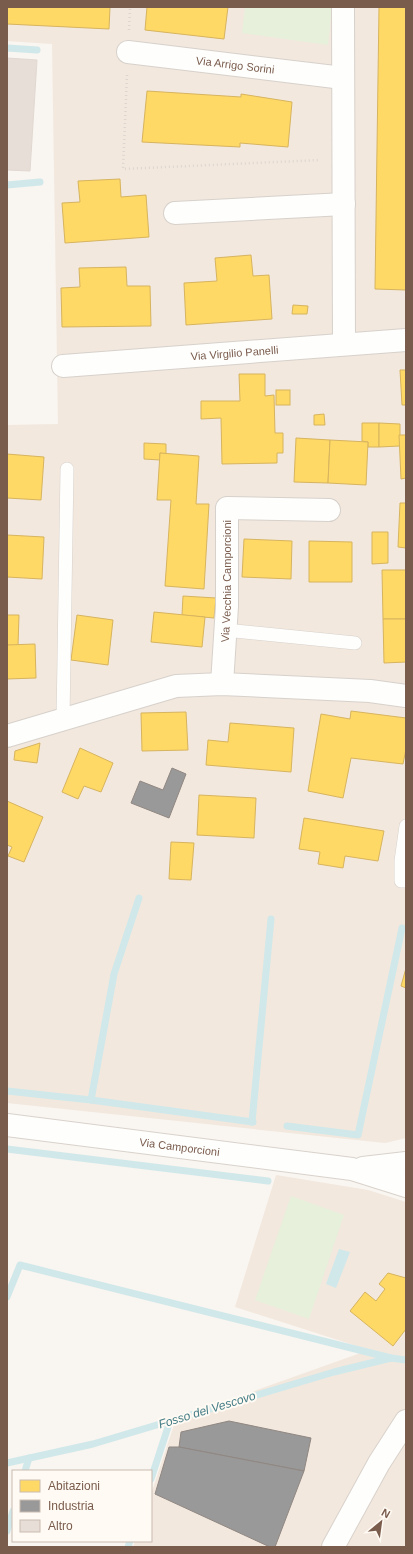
<svg xmlns="http://www.w3.org/2000/svg" width="413" height="1554" viewBox="0 0 413 1554" font-family="Helvetica,sans-serif">
<style>
.residential{fill:#f2e8de}
.green{fill:#e7f0db}
.water{fill:#d0e8ea}
.homes{fill:#ffd966;stroke:#d7b45e}
.industry{fill:#999;stroke:#908782}
.lines{fill:none;stroke-linecap:round;stroke-linejoin:round}
.stream{stroke:#d0e8ea;stroke-width:7}
.building{fill:#e6ded7;stroke:#e2d8d2}
.service-casing{stroke:#d7d1cb;stroke-width:14}
.minor-casing{stroke:#d7d1cb;stroke-width:24}
.secondary-casing{stroke:#d9d2cb;stroke-width:24}
.path{stroke:#dcd5d0;stroke-width:2.5;stroke-dasharray:1 3;stroke-linecap:butt}
.service{stroke:#fefefd;stroke-width:13}
.minor{stroke:#fefefd;stroke-width:22}
.secondary{stroke:#fefefd;stroke-width:22}
.labels{text-anchor:middle;stroke-width:4;stroke-linejoin:round;paint-order:stroke}
.street-label{font-size:11px;fill:#7a5c4d;stroke:#fffaf3}
.water-label{font-size:12px;font-style:italic;fill:#437c86;stroke:#fffaf3}
</style>
<rect width="100%" height="100%" fill="#f9f5f0"/>
<g class="residential">
<polygon points="7,7 406,7 406,1138 385,1143 7,1103 7,425 58,424 52,44 7,41"/>
<polygon points="276,1175 368,1190 406,1202 406,1544 403,1547 133,1547 135,1541 151,1541 151,1494 176,1419 369,1350 235,1307"/>
</g>
<g class="green">
<polygon points="245,7 332,7 328,45 242,33"/>
<polygon points="291,1196 344,1215 309,1319 255,1300"/>
</g>
<polygon class="water" points="339,1249 350,1252 336,1288 326,1284"/>
<g class="homes">
<polygon points="7,7 110,7 109,29 7,24"/>
<polygon points="147,7 228,7 224,39 145,30"/>
<polygon points="379,7 406,7 406,290 375,289"/>
<polygon points="147,91 241,97 241,94 292,102 288,147 240,143 240,147 142,142"/>
<polygon points="120,179 121,197 146,195 149,237 65,243 62,203 80,202 78,181"/>
<polygon points="251,255 253,276 269,275 272,319 186,325 184,283 217,281 215,258"/>
<polygon points="126,267 127,286 150,286 151,326 62,327 61,288 80,287 79,268"/>
<polygon points="293,305 308,306 307,314 292,314"/>
<polygon points="400,370 406,370 406,405 402,405"/>
<polygon points="239,374 265,374 265,396 274,395 275,433 283,433 283,453 277,453 277,463 222,464 221,418 201,419 201,401 240,401"/>
<rect x="276" y="390" width="14" height="15"/>
<polygon points="324,414 325,425 314,425 314,415"/>
<polygon points="362,423 379,423 379,447 368,447 368,442 362,441"/>
<polygon points="379,423 400,424 400,446 379,447"/>
<polygon points="399,435 406,435 406,478 401,479"/>
<polygon points="296,438 330,440 328,483 294,482"/>
<polygon points="330,440 368,442 366,485 328,483"/>
<polygon points="144,443 166,444 166,454 160,453 160,460 144,459"/>
<polygon points="160,453 199,456 196,504 209,504 204,589 165,586 171,500 157,500"/>
<polygon points="7,454 44,457 41,500 7,498"/>
<polygon points="400,503 406,503 406,548 398,547"/>
<polygon points="372,532 388,532 388,563 372,564"/>
<polygon points="7,535 44,537 42,579 7,577"/>
<polygon points="244,539 292,541 291,579 242,577"/>
<polygon points="309,541 352,542 352,582 309,582"/>
<polygon points="382,570 406,570 406,619 383,619"/>
<polygon points="183,596 216,598 214,618 182,615"/>
<polygon points="154,612 205,617 202,647 151,642"/>
<polygon points="7,615 19,615 18,646 7,645"/>
<polygon points="77,615 113,620 108,665 71,660"/>
<polygon points="383,619 406,619 406,662 384,663"/>
<polygon points="35,644 36,678 7,679 7,645"/>
<polygon points="351,711 406,718 406,749 403,764 351,758 343,798 308,791 321,714 350,719"/>
<polygon points="186,712 188,750 142,751 141,713"/>
<polygon points="230,723 294,728 291,772 206,765 208,740 228,742"/>
<polygon points="40,743 37,763 14,760 15,751"/>
<polygon points="80,748 113,763 101,792 84,786 78,799 62,792"/>
<polygon points="199,795 256,798 254,838 197,835"/>
<polygon points="7,801 43,817 24,862 8,856 12,847 7,845"/>
<polygon points="304,818 384,831 378,861 345,856 343,868 318,864 320,852 299,849"/>
<polygon points="171,842 194,843 191,880 169,879"/>
<polygon points="406,968 406,988 401,986"/>
<polygon points="388,1273 406,1278 406,1329 393,1346 350,1311 365,1292 376,1301 385,1289 379,1284"/>
</g>
<g class="industry">
<polygon points="172,768 186,774 169,818 131,803 140,781 163,790"/>
<polygon points="229,1421 311,1438 304,1471 179,1447 181,1432"/>
<polygon points="169,1447 179,1447 304,1471 275,1547 270,1547 155,1494"/>
</g>
<g class="lines">
<g class="stream">
<polyline points="7,48 37,50"/>
<polyline points="7,185 40,182"/>
<polyline points="7,1091 91,1100 253,1122"/>
<polyline points="91,1100 114,974 139,898"/>
<polyline points="252,1122 271,919"/>
<polyline points="287,1126 358,1135 402,928"/>
<polyline points="7,1149 268,1181"/>
<polyline points="7,1297 20,1265 391,1358"/>
<polyline points="7,1463 93,1444 334,1372 391,1358 406,1360"/>
<polyline points="25,1471 29,1458"/>
<polyline points="151,1479 170,1421"/>
<polyline points="7,1531 13,1511"/>
<polyline points="128,1547 130,1541"/>
</g>
</g>
<polygon class="building" points="7,58 37,60 30,171 7,170"/>
<g class="lines">
<g class="service-casing">
<g id="service">
<polyline points="225,630 355,643"/>
<polyline points="63,720 67,469"/>
<polyline points="406,826 401,861 401,881 406,881"/>
</g>
</g>
<g class="minor-casing">
<g id="minor">
<polyline points="343,7 344,344"/>
<path id="s1" d="M128 52 343 78"/>
<polyline points="175,213 344,204"/>
<path id="s2" d="M63 366 406 340"/>
<path id="s3" d="M222 684 227 606V508L329 510"/>
<polyline points="7,736 176,686 222,684 370,691 406,696"/>
</g>
</g>
<g class="secondary-casing">
<g id="secondary">
<path id="s4" d="M7 1125 352 1169 406 1186"/>
<polyline points="363,1168 406,1163"/>
<polyline points="333,1547 379,1463 406,1421"/>
</g>
</g>
<g class="path">
<polyline points="129,30 130,7"/>
<polyline points="127,75 123,169 320,160"/>
</g>
<use href="#service" class="service"/>
<use href="#minor" class="minor"/>
<use href="#secondary" class="secondary"/>
</g>
<g class="labels">
<g class="street-label">
<text dy="4" stroke="none"><textPath href="#s1" startOffset="108">Via Arrigo Sorini</textPath></text>
<text dy="4" stroke="none"><textPath href="#s2" startOffset="172">Via Virgilio Panelli</textPath></text>
<text dy="4" stroke="none"><textPath href="#s3" startOffset="103">Via Vecchia Camporcioni</textPath></text>
<text dy="4" stroke="none"><textPath href="#s4" startOffset="174">Via Camporcioni</textPath></text>
</g>
<g class="water-label">
<text transform="translate(207 1410) rotate(-17)" y="4">Fosso del Vescovo</text>
</g>
</g>
<rect width="413" height="1554" fill="none" stroke="#7a5c4d" stroke-width="16"/>
<rect x="12" y="1470" width="140" height="72" fill="#fffaf3" stroke="#cabbb1"/>
<rect x="20" y="1480" width="20" height="12" fill="#ffd966" stroke="#cabbb1"/>
<text x="48" y="1490" font-size="12" fill="#7a5c4d">Abitazioni</text>
<rect x="20" y="1500" width="20" height="12" fill="#999999" stroke="#cabbb1"/>
<text x="48" y="1510" font-size="12" fill="#7a5c4d">Industria</text>
<rect x="20" y="1520" width="20" height="12" fill="#e6ded7" stroke="#cabbb1"/>
<text x="48" y="1530" font-size="12" fill="#7a5c4d">Altro</text>
<g transform="translate(381 1522) rotate(29)" stroke="#fffaf3" stroke-width="3" paint-order="stroke">
<path d="M0-3L7 15L0 10L-7 15Z" fill="#7a5c4d"/>
<text y="-6" font-size="11" font-weight="bold" text-anchor="middle" fill="#7a5c4d">N</text>
</g>
</svg>
